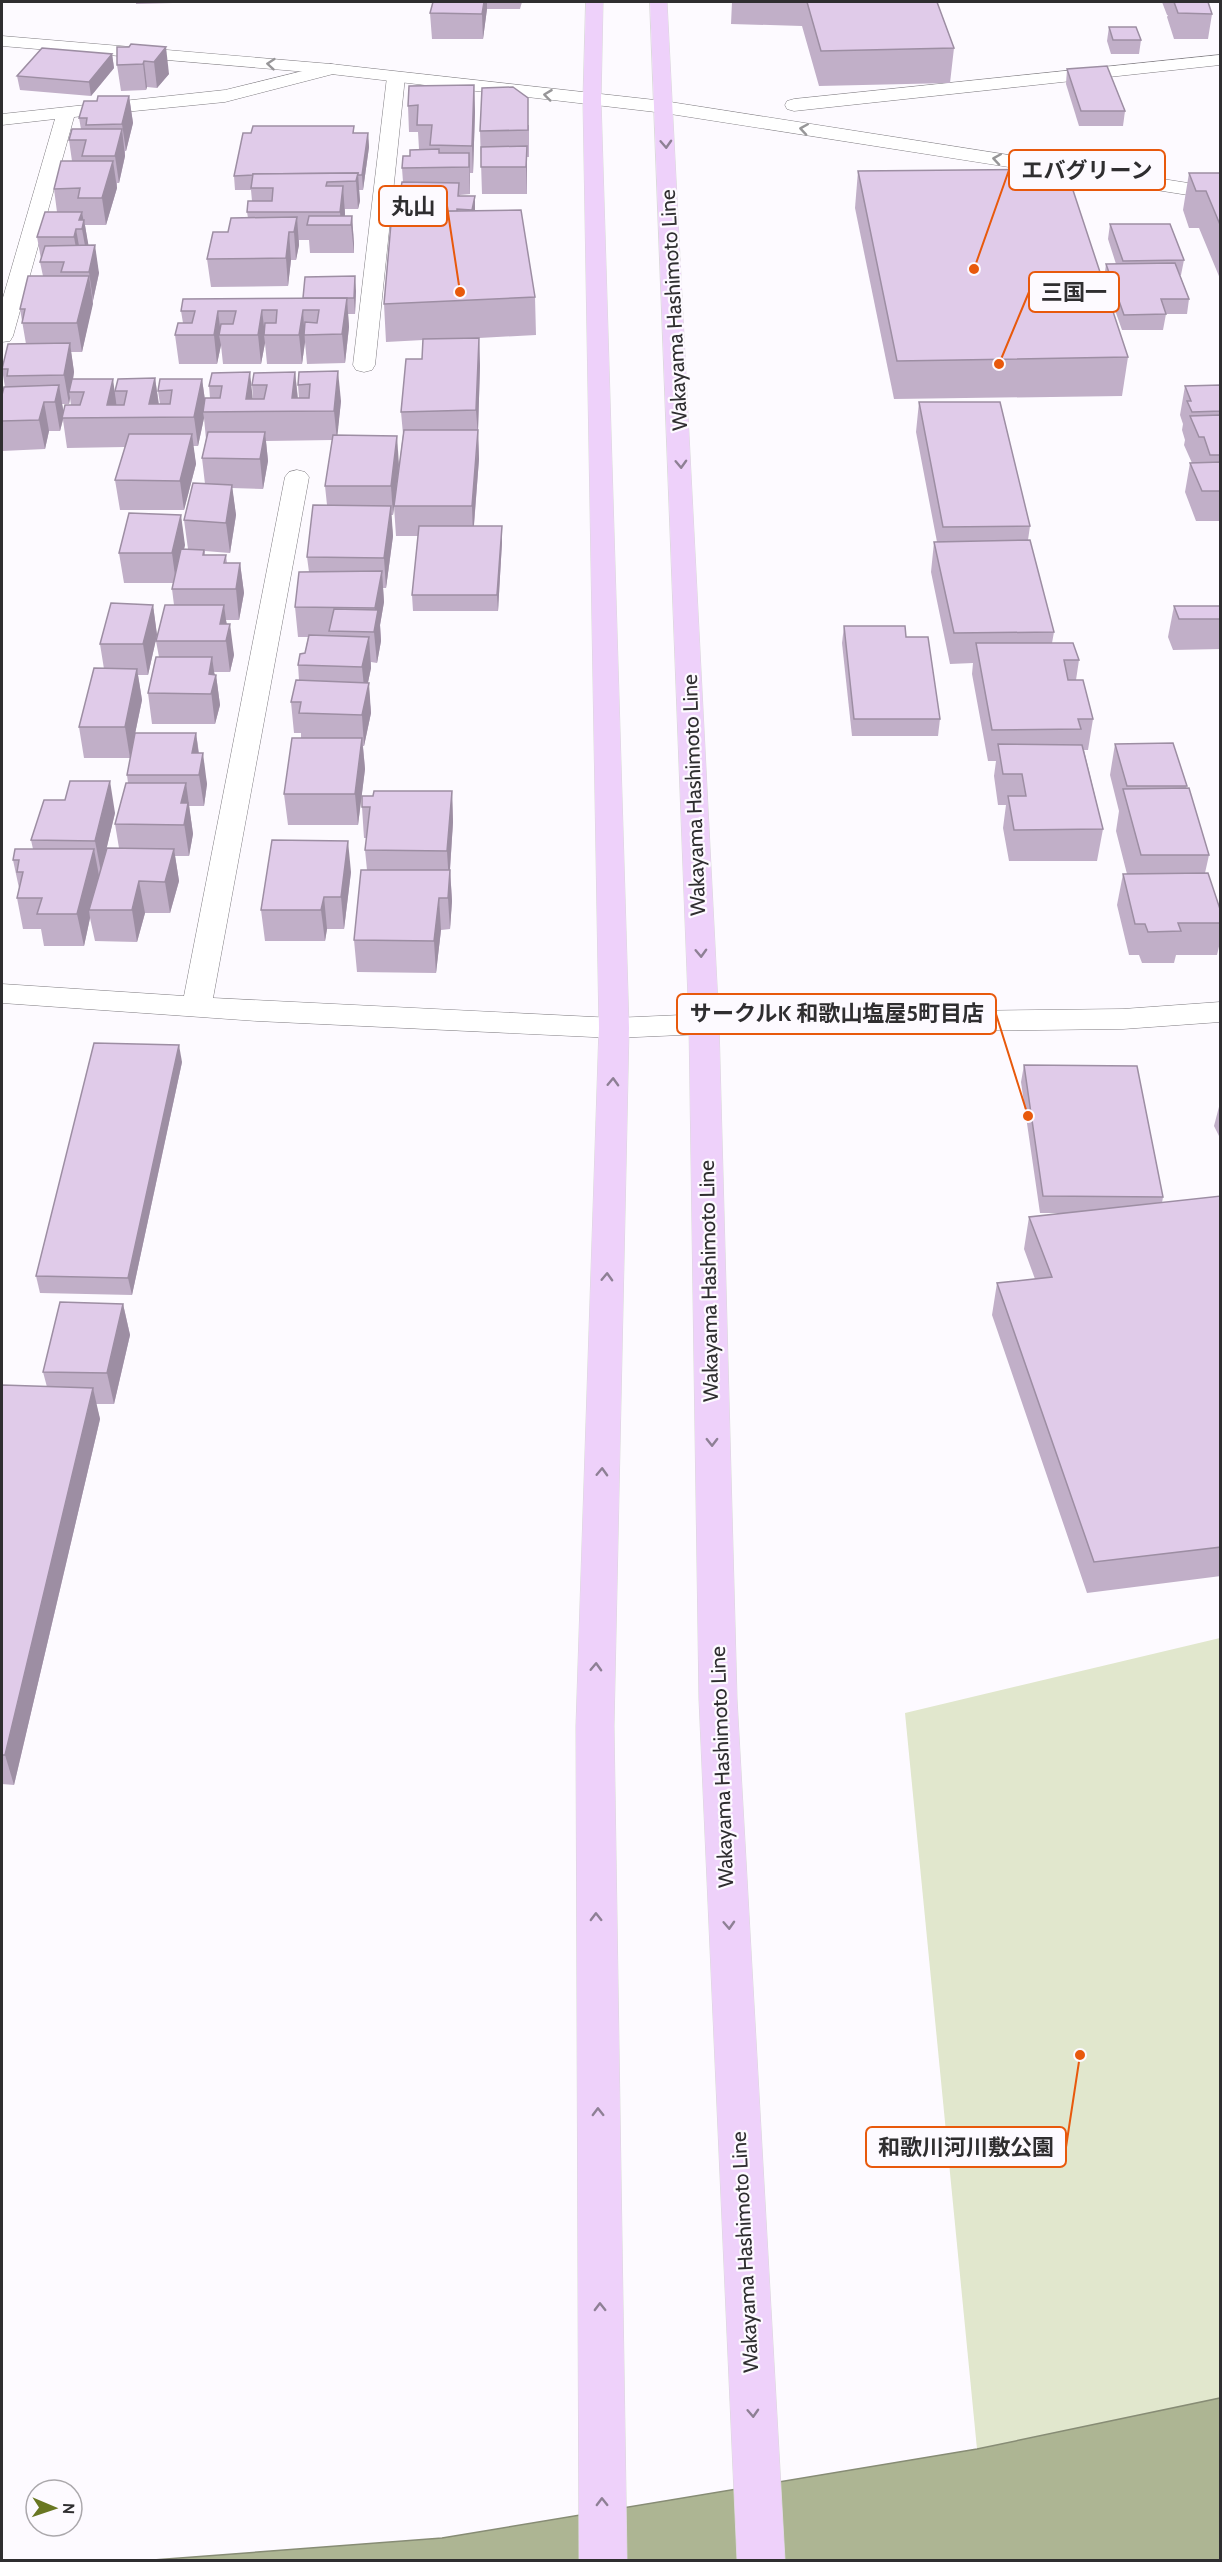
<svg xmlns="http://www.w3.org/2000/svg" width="1222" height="2562" viewBox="0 0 1222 2562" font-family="Cabin,'Noto Sans JP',sans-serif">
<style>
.green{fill:#e1e7cd}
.water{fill:#adb593;stroke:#878c75;stroke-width:1.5}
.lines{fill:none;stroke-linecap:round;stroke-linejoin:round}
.minor-casing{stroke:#7f7c81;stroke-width:1}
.tertiary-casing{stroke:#7f7c81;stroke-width:1}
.primary-casing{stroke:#dad9da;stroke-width:1}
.minor{fill:#fff;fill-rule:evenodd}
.tertiary{fill:#fff;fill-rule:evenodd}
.primary{fill:#eed1fa;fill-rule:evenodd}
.wall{fill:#c1afc8;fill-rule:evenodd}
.shaded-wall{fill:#9d8ea3}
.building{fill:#e0cbe9;stroke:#9d8ea3;stroke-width:1.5}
.oneway{stroke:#979698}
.oneway2{stroke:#8e8095}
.labels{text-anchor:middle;stroke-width:4.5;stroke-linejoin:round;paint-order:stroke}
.street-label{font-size:21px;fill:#2f2e30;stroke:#fdfaff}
.leader{fill:none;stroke:#e8590c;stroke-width:2}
.callout-dot{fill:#e8590c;stroke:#fdfaff;stroke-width:2}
.callout{fill:#fdfaff;stroke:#e8590c;stroke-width:2}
.callout-label{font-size:22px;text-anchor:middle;font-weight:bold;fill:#2f2e30}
</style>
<rect width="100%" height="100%" fill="#fdfaff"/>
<polygon class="green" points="1220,1638 1220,2398 977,2449 905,1713"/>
<polygon class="water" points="1220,2398 1220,2560 153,2560 442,2538 977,2449"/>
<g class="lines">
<g class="minor-casing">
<g id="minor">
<polygon points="1220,55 1220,65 794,111 787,109 785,105 787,101 794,99"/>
<polygon points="331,64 337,65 340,69 337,73 225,102 74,117 13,336 10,341 2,342 2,301 55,119 2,125 2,114 225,90"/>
<polygon points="396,72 402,73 405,77 375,365 372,370 364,372 356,370 353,365 387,77 390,73"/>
<polygon points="297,470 305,472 309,477 213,998 614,1018 704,1014 1123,1009 1220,1002 1220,1022 1123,1029 704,1034 614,1038 257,1021 2,1003 2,984 184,996 285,477 289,472"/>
</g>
</g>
<g class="tertiary-casing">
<polygon id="tertiary" points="2,36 331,64 664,101 1220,188 1220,200 664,113 331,74 2,46"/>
</g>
<g class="primary-casing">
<g id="primary">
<polygon points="586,2 603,2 601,100 629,1028 614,1726 627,2560 579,2560 576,1726 599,1028 583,100"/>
<polygon points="650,2 667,2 719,1024 737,1699 785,2560 737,2560 699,1699 689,1024"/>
</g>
</g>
<use href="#minor" class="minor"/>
<use href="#tertiary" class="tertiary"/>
<use href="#primary" class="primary"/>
</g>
<g class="wall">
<polygon points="28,2 80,2 28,3"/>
<polygon points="136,2 210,2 136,4"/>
<polygon points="433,2 522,2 520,9 487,9 483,39 432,39 430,13"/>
<polygon points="732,2 937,2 954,48 950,83 819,86 802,26 731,24"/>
<polygon points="1162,2 1208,2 1212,14 1208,39 1174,39 1167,17 1168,15 1167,15"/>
<polygon points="1109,27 1141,40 1139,54 1111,54 1107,41"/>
<polygon points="131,44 169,74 157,88 147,87 146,90 121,91 117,65"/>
<polygon points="112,54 114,68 91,96 20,90 17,76"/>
<polygon points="1067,69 1125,111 1123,126 1079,126 1066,84"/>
<polygon points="474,85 475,112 473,173 470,173 470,194 460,195 460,196 475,196 475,211 535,297 536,335 479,338 480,366 478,430 479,459 474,526 502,542 498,611 413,611 412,595 418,536 396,536 394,506 403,434 401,412 422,359 423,340 386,342 384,304 397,212 403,182 402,168 410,156 419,149 418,132 409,132 408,106"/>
<path d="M129 96 133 123 126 151H125V156L119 183H117V188L106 225H85L88 245 99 273 82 352H71L74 372 73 379 115 391 155 378 159 404H160L158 391 202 379 205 400 210 398 209 386 212 373 253 399 252 385 295 372 298 398H299L298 385 299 372 341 401 337 435 399 465 393 515H391L393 536 386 588H383L384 602 380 625 381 641 377 663 371 662V668L368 682 371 713 364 746H363L365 769 358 825H288L284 794 301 738V733H294L291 702 299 680 298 665 305 653 308 637H298L295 607 309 572 307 557 327 505 325 486 332 440 266 441 268 461 263 489 232 488 236 515 230 553 205 551V555H226L227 563H240L244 593 239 620H226L234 655 230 672H214L215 675H216L220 705 215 724H152L148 693 159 657 156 641 174 605 172 589 173 583H124L119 553 185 545 184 549H188L184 520 205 484 202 458 206 439 204 418 198 446H193L196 464 184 510H120L115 480 125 447 67 448 63 420 60 431H49L45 449 2 451V395L5 387 2 369 26 344 20 309 43 276 40 262 41 259 37 237 57 212 54 189 72 161 69 140 81 129 79 118 97 101ZM70 398 71 405 64 413 62 404H69Z"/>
<polygon points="529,125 529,157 527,157 527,194 482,194 480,131"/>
<polygon points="355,133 368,133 369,147 363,190 359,190 360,201 358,209 345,209 345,216 352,216 354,244 354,253 310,253 309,240 299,240 299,245 296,260 291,260 288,286 211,287 207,259 228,232 248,218 247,212 252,201 251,190 235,190 234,176"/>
<polygon points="858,171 1128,357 1122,396 894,399 855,208"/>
<polygon points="1189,173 1221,173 1221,281 1199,228 1189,228 1183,210"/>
<polygon points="1110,224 1184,260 1181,275 1180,275 1189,299 1187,314 1166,314 1163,330 1122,330 1104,279 1106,264 1116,264 1108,239"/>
<polygon points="356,291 355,314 348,314 349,327 345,363 307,364 305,342 302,364 267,364 265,343 261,364 223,364 221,345 217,364 179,364 175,335 183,323 181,311 303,298"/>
<polygon points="1221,385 1221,521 1196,521 1185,492 1190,463 1192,463 1184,445 1185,440 1182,430 1183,424 1180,415 1185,386"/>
<polygon points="919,402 1030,526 1028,540 1054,632 1052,643 1079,660 1076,680 1093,719 1088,750 1084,750 1103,829 1097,861 1009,861 1003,828 1006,805 998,805 994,776 996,761 988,761 972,674 973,663 950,664 931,572 934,542 937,542 916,432"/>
<polygon points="153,605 157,635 148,675 138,675 142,700 130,758 84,758 79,727 104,669 100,644"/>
<polygon points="1174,606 1221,606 1221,649 1173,650 1168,637"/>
<polygon points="844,626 906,637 940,719 938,736 852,736 842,643"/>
<polygon points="196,733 199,753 207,784 204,806 189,806 193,834 189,856 175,856 179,881 170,913 145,913 137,942 95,941 90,918 84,946 44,946 41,929 23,929 17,898 19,888 13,860 33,849 31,840 115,813 104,858 119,848 115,824 128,783 127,775"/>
<polygon points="1115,744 1187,786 1186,788 1209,855 1205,873 1221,912 1221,938 1217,955 1176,955 1174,963 1142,963 1139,955 1129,955 1117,905 1123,874 1127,874 1116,831 1119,811 1110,775"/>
<polygon points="452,791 453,822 450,870 452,901 450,929 441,930 436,973 357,972 354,940 367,870 365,850 367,838 364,838 362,807 373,796"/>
<polygon points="351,872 344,929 327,929 325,941 265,941 261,910"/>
<polygon points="182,1062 132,1295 40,1293 36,1276"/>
<polygon points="1024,1065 1163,1197 1162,1203 1221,1196 1221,1576 1087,1593 992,1315 997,1283 1035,1279 1024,1249 1029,1217 1064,1213 1040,1213 1021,1082"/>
<polygon points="1221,1099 1221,1140 1214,1126"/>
<polygon points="123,1304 130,1335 114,1404 96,1404 100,1419 14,1785 2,1784 2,1385 47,1387 43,1372"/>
</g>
<g class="shaded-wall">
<polygon points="484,2 487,2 487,9 483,39 482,14"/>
<polygon points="166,47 169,74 157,88 154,62"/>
<polygon points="112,54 114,68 91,96 89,82"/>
<polygon points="144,61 147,87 146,90 143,64"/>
<polygon points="474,85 475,112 473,173 472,146"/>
<polygon points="129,96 133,123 126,151 122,124"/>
<polygon points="122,129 125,156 119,183 115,156"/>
<polygon points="368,133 369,147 363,190 362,175"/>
<polygon points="527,146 527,194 526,167"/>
<polygon points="469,153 470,180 470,194 469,167"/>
<polygon points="113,161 117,188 106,225 102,198"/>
<polygon points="358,173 360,201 358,209 356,181"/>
<polygon points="343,186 345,214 344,225 341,225 340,212"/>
<polygon points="475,196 475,211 473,225 472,210"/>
<polygon points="82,212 84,223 84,220 89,248 87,257 82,229 79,220"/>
<polygon points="352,216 354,244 354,253 351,225"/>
<polygon points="297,217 299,245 296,260 294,232"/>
<polygon points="76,229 81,257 79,265 74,237"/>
<polygon points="289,232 291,260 288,286 286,258"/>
<polygon points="95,245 99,273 93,300 89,272"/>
<polygon points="89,276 93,304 82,352 77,323"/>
<polygon points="355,276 356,291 355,314 354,298"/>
<polygon points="347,298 349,327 345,363 342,334"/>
<polygon points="262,310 265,335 264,335 265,343 261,364 258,335"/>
<polygon points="303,310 305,342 302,364 299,335"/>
<polygon points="218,311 221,335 219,335 221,345 217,364 214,335"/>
<polygon points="479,338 480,366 478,431 478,430 479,459 473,536 472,506 478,437 476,410"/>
<polygon points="70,343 74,372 71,392 69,392 70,398 69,404 64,375"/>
<polygon points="338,371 341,401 337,440 334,411"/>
<polygon points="250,372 253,401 246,399"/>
<polygon points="295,372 298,402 292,398"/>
<polygon points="155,378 159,407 149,404"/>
<polygon points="113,379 117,409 107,405"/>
<polygon points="202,379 206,408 203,412 204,418 198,446 194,417"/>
<polygon points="59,385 64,415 60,431 55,402"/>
<polygon points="44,402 49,431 45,449 39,420"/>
<polygon points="265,432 268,461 263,489 260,459"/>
<polygon points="192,434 196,464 184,510 180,481"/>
<polygon points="397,436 399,465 393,515 391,486"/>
<polygon points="232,485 236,515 230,553 226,523"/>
<polygon points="391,506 393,536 386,588 384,558"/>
<polygon points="181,515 185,545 176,583 172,553"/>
<polygon points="502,526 502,542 498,611 497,595"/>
<polygon points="240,563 244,593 239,620 236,589"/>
<polygon points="382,571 384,602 380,625 381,641 377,663 374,632 376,623 375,608"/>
<polygon points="153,605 157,635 148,675 143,644"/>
<polygon points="224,605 228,635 230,624 234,655 230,672 226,641 220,624"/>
<polygon points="369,637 371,668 365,697 362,667"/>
<polygon points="212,657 215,678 216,675 220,705 215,724 209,674"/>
<polygon points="137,669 142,700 130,758 125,727"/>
<polygon points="369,683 371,713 364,746 362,715"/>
<polygon points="196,733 200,764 192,753"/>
<polygon points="362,738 365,769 358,825 355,794"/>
<polygon points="203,753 207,784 204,806 199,775"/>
<polygon points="110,781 115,813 101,872 95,841"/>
<polygon points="186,783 193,834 189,856 181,803"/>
<polygon points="452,791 453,822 449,883 447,851"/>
<polygon points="348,841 351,872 344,929 341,897"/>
<polygon points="94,849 100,881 89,910 90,918 84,946 77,914"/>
<polygon points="174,849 179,881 170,913 165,882"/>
<polygon points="450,870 452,901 450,929 448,898"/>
<polygon points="139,881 145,913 137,942 132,910"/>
<polygon points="324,897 327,929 325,941 321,910"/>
<polygon points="439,898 441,930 436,973 434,941"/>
<polygon points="179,1045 182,1062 132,1295 128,1278"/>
<polygon points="123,1304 130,1335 114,1404 107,1373"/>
<polygon points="93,1388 100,1419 14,1785 5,1755"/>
</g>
<g class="building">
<polygon points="433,2 484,2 482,14 430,13"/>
<polygon points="807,2 937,2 954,48 821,51"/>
<polygon points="1174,2 1208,2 1212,14 1178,13"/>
<polygon points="1109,27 1136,27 1141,40 1113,40"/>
<polygon points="131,44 166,47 154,62 144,61 143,64 117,65 117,47 129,47"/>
<polygon points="42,48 112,54 89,82 17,76"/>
<polygon points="1107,66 1125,111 1081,111 1067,69"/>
<polygon points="474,85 472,146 430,145 432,125 417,125 418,105 408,106 409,86"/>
<polygon points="513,87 528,98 528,130 480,131 482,88"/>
<polygon points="98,96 129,96 122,124 86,125 87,118 79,118 84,101 97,101"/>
<polygon points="253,126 354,126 353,133 368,133 362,175 357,175 358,173 253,174 253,175 234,176 243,133 251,133"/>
<polygon points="72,129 122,129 115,156 82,156 86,140 69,140"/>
<polygon points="527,146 526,167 481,167 481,147"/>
<polygon points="439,149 439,153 469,153 469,167 402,168 403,156 410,156 410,150"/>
<polygon points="61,161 113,161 102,198 78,198 80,188 54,189"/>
<polygon points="1066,169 1128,357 897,361 858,171"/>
<polygon points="358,173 356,181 327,182 326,186 343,186 340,212 247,212 248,201 272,201 273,188 251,188 253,174"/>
<polygon points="1189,173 1221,173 1221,227 1206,191 1196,191"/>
<polygon points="402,182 459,183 458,196 475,196 472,210 457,209 457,211 397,212"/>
<polygon points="521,210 535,297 384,304 392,212"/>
<polygon points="45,212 82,212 79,220 84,220 82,229 76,229 74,237 37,237"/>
<polygon points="309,216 352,216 351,225 307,225"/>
<polygon points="297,217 294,232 289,232 286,258 207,259 213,232 228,232 231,218"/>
<polygon points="1110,224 1170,224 1184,260 1123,261"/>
<polygon points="95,245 89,272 61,272 64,262 40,262 45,246"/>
<polygon points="1175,263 1189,299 1161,299 1166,314 1124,315 1106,264"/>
<polygon points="28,276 89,276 77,323 22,323 25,309 20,309"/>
<polygon points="355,276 354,298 303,298 305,277"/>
<polygon points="347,298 342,334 304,335 305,322 317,323 319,310 303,310 299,335 264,335 265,323 276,323 277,310 262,310 258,335 219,335 221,324 233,324 236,311 218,311 214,335 175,335 178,323 192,323 195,311 181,311 183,299"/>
<polygon points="479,338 476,410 401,412 406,359 422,359 423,339"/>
<polygon points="70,343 64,375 7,376 8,369 2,369 8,344"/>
<polygon points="338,371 334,411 203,412 205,398 220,398 222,386 209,386 212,373 250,372 246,399 264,399 267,385 252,385 254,373 295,372 292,398 309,398 310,384 298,385 299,372"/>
<polygon points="155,378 149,404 170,404 172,390 158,391 160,379 202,379 194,417 62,418 65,405 80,405 84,392 69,392 72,379 113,379 107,405 124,405 127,391 115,391 118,379"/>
<polygon points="59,385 55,402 44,402 39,420 2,421 2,395 4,387"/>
<polygon points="1221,385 1221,411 1192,412 1187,401 1191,401 1185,386"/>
<polygon points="919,402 1000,402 1030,526 943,527"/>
<polygon points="1221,415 1221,455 1210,455 1204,437 1199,437 1190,416"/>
<polygon points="404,430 478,430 472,506 394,506"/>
<polygon points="208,432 265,432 260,459 202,458"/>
<polygon points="129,434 192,434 180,481 115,480"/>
<polygon points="333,435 397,436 391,486 325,486"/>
<polygon points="1221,462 1221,491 1202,491 1190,463"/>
<polygon points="193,483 232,485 226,523 184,520"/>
<polygon points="313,505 391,506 384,558 307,557"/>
<polygon points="129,513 181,515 172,553 119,553"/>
<polygon points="419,526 502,526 497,595 412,595"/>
<polygon points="1030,540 1054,632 954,633 934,542"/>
<polygon points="181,549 204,550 203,555 226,555 224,563 240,563 236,589 172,589"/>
<polygon points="382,571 375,608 295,607 299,572"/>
<polygon points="111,603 153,605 143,644 100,644"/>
<polygon points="165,605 224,605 220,624 230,624 226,641 156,641"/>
<polygon points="1174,606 1221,606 1221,619 1179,619"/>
<polygon points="334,609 378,610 374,632 329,631"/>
<polygon points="844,626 905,626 906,637 928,637 940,719 854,719"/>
<polygon points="309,635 369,637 362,667 298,665 300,654 305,653"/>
<polygon points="976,643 1073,643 1079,660 1064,660 1068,680 1083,680 1093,719 1078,719 1081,729 992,730"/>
<polygon points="156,657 212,657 209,674 216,675 211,694 148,693"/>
<polygon points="94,668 137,669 125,727 79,727"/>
<polygon points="296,680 369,683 362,715 299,713 301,702 291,702"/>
<polygon points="135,733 196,733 192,753 203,753 199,775 127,775"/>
<polygon points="292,738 362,738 355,794 284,794"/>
<polygon points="1173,743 1187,786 1127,786 1115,744"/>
<polygon points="998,744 1082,745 1103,829 1014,830 1008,796 1026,796 1022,774 1003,774"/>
<polygon points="70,781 110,781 95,841 31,840 44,800 65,800"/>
<polygon points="126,783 186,783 181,803 188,803 184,825 115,824"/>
<polygon points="1189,788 1209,855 1141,855 1123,789"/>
<polygon points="374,791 452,791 447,851 365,850 370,807 362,807 362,796 373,796"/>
<polygon points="272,840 348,841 341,897 324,897 321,910 261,910"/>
<polygon points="107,848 174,849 165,882 139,881 132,910 89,910"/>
<polygon points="15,849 94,849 77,914 37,914 42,898 17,898 23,872 17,872 19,860 13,860"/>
<polygon points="361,870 450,870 448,898 439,898 434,941 354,940"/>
<polygon points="1208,873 1221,912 1221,923 1178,923 1181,931 1148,932 1145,924 1135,924 1123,874"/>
<polygon points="94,1043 179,1045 128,1278 36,1276"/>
<polygon points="1024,1065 1137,1066 1163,1197 1043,1196"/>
<polygon points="1221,1196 1221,1547 1094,1562 997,1283 1052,1277 1029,1217"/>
<polygon points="60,1302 123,1304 107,1373 43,1372"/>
<polygon points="2,1385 93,1388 5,1755 2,1755"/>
</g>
<defs><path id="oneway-chevron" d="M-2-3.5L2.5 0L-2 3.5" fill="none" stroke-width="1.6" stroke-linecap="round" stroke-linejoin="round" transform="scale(1.5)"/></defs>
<g class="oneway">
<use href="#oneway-chevron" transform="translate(271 64) rotate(-175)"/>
<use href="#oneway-chevron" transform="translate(548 95) rotate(-173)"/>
<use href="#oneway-chevron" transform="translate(804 129) rotate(-171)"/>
<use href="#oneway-chevron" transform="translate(997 159) rotate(-171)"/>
</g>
<g class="oneway2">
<use href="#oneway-chevron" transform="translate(666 144) rotate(87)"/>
<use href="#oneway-chevron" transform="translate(681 464) rotate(88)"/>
<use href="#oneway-chevron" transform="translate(701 953) rotate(88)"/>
<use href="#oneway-chevron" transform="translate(613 1082) rotate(-88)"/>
<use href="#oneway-chevron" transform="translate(607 1277) rotate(-88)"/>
<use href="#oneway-chevron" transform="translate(712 1442) rotate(89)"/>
<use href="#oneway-chevron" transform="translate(602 1472) rotate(-88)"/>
<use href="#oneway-chevron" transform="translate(596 1667) rotate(-88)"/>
<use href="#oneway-chevron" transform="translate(596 1917) rotate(-91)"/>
<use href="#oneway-chevron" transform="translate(729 1925) rotate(87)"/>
<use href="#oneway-chevron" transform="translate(598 2112) rotate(-91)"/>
<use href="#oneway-chevron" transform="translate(600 2307) rotate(-91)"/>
<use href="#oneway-chevron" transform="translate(753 2413) rotate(87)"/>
<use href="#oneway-chevron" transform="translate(602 2502) rotate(-91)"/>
</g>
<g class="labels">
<g class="street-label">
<text transform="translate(674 310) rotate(-93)" y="7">Wakayama Hashimoto Line</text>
<text transform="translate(694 795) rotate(-92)" y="7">Wakayama Hashimoto Line</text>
<text transform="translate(709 1281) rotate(-91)" y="7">Wakayama Hashimoto Line</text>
<text transform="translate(722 1767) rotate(-92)" y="7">Wakayama Hashimoto Line</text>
<text transform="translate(745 2252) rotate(-93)" y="7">Wakayama Hashimoto Line</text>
</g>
</g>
<path class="leader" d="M974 269L1009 170M460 292L447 206M999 364L1029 292M1028 1116L996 1014M1080 2055L1066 2147"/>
<g class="callout-dot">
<circle cx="974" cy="269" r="6"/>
<circle cx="460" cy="292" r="6"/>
<circle cx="999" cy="364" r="6"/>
<circle cx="1028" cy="1116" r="6"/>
<circle cx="1080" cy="2055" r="6"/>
</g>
<g class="callout">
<rect x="1009" y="150" width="156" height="40" rx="6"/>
<rect x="379" y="186" width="68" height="40" rx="6"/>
<rect x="1029" y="272" width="90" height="40" rx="6"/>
<rect x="677" y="994" width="319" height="40" rx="6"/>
<rect x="866" y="2127" width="200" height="40" rx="6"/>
</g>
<g class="callout-label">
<text x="1087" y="178">エバグリーン</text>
<text x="413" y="214">丸山</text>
<text x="1074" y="300">三国一</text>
<text x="837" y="1021">サークルK 和歌山塩屋5町目店</text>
<text x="966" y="2155">和歌川河川敷公園</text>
</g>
<rect width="1222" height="2562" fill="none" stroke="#2f2e30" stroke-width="6"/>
<g transform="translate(54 2508) rotate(92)"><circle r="28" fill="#fdfaff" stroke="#aba8ac" stroke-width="1.5"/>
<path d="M0-4.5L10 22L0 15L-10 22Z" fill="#697723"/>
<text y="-9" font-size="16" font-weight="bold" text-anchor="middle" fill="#2f2e30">N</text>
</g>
</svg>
